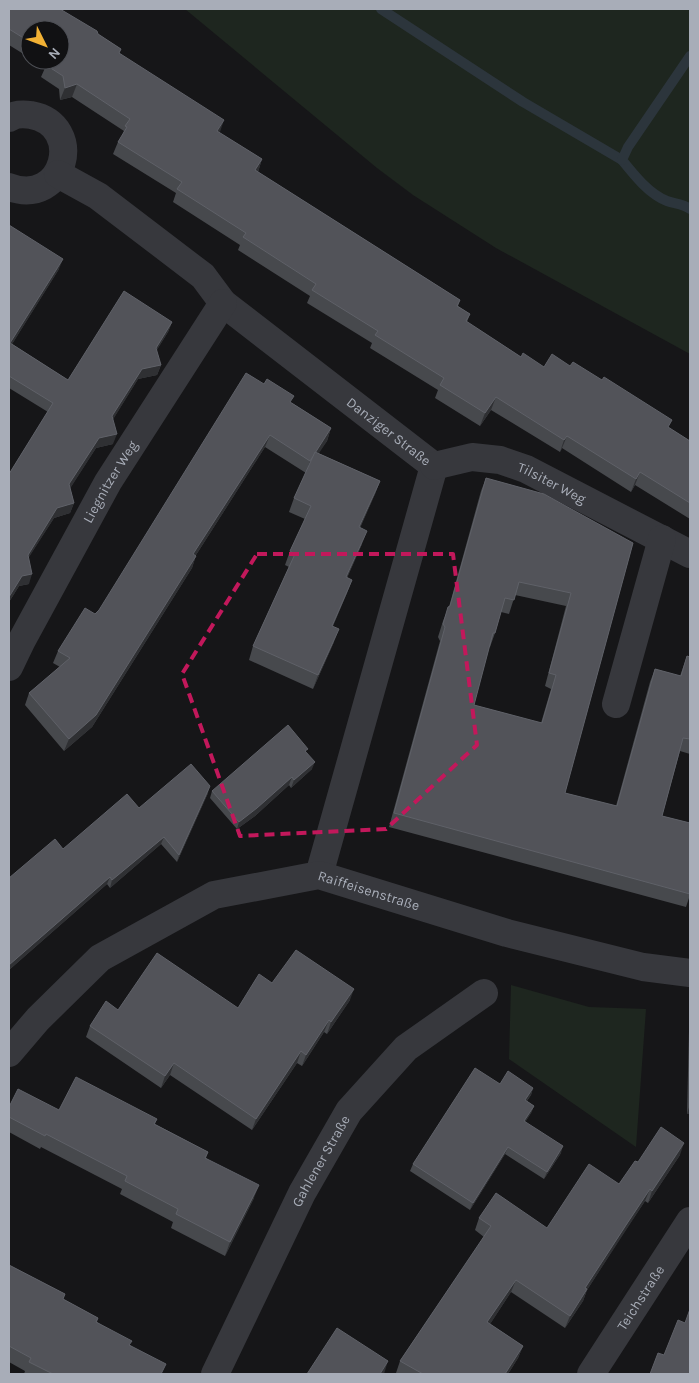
<svg xmlns="http://www.w3.org/2000/svg" width="699" height="1383" viewBox="0 0 699 1383" font-family="Karla,sans-serif">
<style>
.green{fill:#1e261f}
.lines{fill:none;stroke-linecap:round;stroke-linejoin:round}
.stream{stroke:#2c353c;stroke-width:10}
.minor{stroke:#37383d;stroke-width:28}
.wall{fill:#47494d;fill-rule:evenodd}
.shaded-wall{fill:#2f3033}
.building{fill:#525359;stroke:#5f6168;fill-rule:evenodd}
.marked{fill:none;stroke:#c2185b;stroke-width:4;stroke-dasharray:10 6;stroke-linejoin:round}
.labels{text-anchor:middle;stroke-width:4;stroke-linejoin:round;paint-order:stroke}
.street-label{font-size:14px;fill:#a8adb8;stroke:#111113}
</style>
<rect width="100%" height="100%" fill="#161618"/>
<g class="green">
<polygon points="185,9 690,9 690,354 496,248 413,195 377,168"/>
<polygon points="511,985 589,1007 646,1009 636,1147 509,1059"/>
</g>
<g class="lines">
<g class="stream">
<path d="M381 9 523 102 622 160C634 175 649 194 667 201 675 204 683 204 690 209"/>
<polyline points="622,160 628,147 690,56"/>
</g>
<g class="minor">
<path d="M9 118C15 114 24 114 31 115 86 125 65 208 9 187"/>
<path id="s1" d="M58 174 98 196 203 276 223 303 434 466 319 875"/>
<path id="s2" d="M434 466 472 457 500 460 526 469 690 554"/>
<path id="s3" d="M9 667 22 640 108 482 223 303"/>
<polyline points="616,704 662,539"/>
<path id="s4" d="M9 1053 38 1019 100 958 214 895 319 875 507 933 643 967 690 973"/>
<path id="s5" d="M215 1374 302 1193 349 1111 406 1048 484 993"/>
<path id="s6" d="M591 1374 690 1221"/>
</g>
</g>
<g class="wall">
<polygon points="9,9 98,34 121,49 119,53 220,133 262,159 258,172 460,300 458,306 470,314 467,322 521,357 544,367 669,428 690,441 690,519 635,485 631,492 562,448 560,452 491,410 480,426 435,398 438,390 370,348 372,343 307,303 310,296 238,250 240,245 173,202 176,193 113,154 118,142 122,136 124,131 72,97 60,100 59,89 41,77 45,68 33,60 60,60 30,30 30,58 9,45"/>
<polygon points="9,225 59,269 12,344 68,380 172,322 168,332 156,351 161,365 157,375 138,379 113,419 113,444 96,448 70,488 74,503 70,513 54,518 28,558 29,584 19,586 9,602 9,474 48,412 9,388"/>
<polygon points="292,403 331,428 327,441 318,453 380,481 375,494 360,528 362,544 347,578 352,580 347,593 333,626 334,642 313,689 249,660 253,646 289,567 285,565 290,551 305,519 289,512 294,498 306,473 265,447 196,555 192,568 92,727 64,751 25,705 29,693 60,667 53,663 58,651 95,614"/>
<path d="M486 478 633 543 565 793 616 806 650 682 655 669 680 676 687 656 690 657V754L680 751 662 816 690 823V895L686 907 389 827 440 641 438 637 443 621 449 607 481 491ZM515 595 566 606 545 686 551 689 541 723 474 705 489 647H490L495 633 501 612 509 614Z"/>
<polygon points="307,753 312,769 291,788 289,785 255,816 237,829 210,798 212,791"/>
<polygon points="208,793 177,862 161,844 110,888 107,884 9,970 9,878 139,808"/>
<polygon points="272,983 350,1000 327,1034 324,1032 302,1066 297,1063 252,1130 170,1075 161,1088 86,1037 90,1026 118,1010 238,1008"/>
<polygon points="690,1028 690,1114 687,1114 689,1031"/>
<polygon points="500,1084 533,1088 531,1095 527,1101 534,1106 531,1113 525,1122 561,1153 544,1179 505,1154 470,1210 410,1171 413,1164"/>
<polygon points="9,1107 59,1110 157,1119 155,1124 208,1152 206,1158 254,1198 225,1256 171,1228 173,1222 120,1194 122,1189 41,1147 40,1149 9,1132"/>
<polygon points="680,1155 648,1203 645,1201 621,1237 587,1290 583,1301 565,1328 511,1292 490,1324 523,1346 518,1358 508,1374 399,1374 396,1373 400,1361 484,1237 475,1230 479,1218 547,1228 619,1184 638,1162"/>
<polygon points="9,1265 65,1294 63,1299 98,1318 97,1322 130,1345 162,1374 24,1374 25,1371 9,1362"/>
</g>
<g class="shaded-wall">
<polygon points="77,84 72,97 60,100 65,88"/>
<polygon points="224,120 220,132 217,131"/>
<polygon points="262,159 258,172 255,170"/>
<polygon points="63,259 59,269 9,349 10,343"/>
<polygon points="172,322 168,332 152,358 156,348"/>
<polygon points="161,365 157,375 138,379 109,426 112,416 142,369"/>
<polygon points="496,397 491,410 480,426 485,413"/>
<polygon points="331,428 327,441 306,473 310,461"/>
<polygon points="117,434 113,444 96,448 66,495 69,484 99,438"/>
<polygon points="270,435 265,447 189,566 193,554"/>
<polygon points="567,436 562,448 560,452 564,440"/>
<polygon points="640,472 635,485 631,492 636,479"/>
<polygon points="380,481 375,494 354,540 359,527"/>
<polygon points="74,503 70,513 54,518 24,565 28,555 57,508"/>
<polygon points="367,531 362,544 341,590 346,577"/>
<polygon points="196,556 192,568 92,727 64,751 69,739"/>
<polygon points="32,574 29,584 19,586 9,602 9,597 22,576"/>
<polygon points="352,580 347,593 327,639 332,626"/>
<polygon points="339,629 334,642 313,689 318,675"/>
<polygon points="315,762 312,769 291,788 294,780"/>
<polygon points="292,777 289,785 255,816 237,829 239,822"/>
<polygon points="210,786 208,793 177,862 179,855"/>
<polygon points="164,837 161,844 110,888 112,880"/>
<polygon points="110,877 107,884 9,970 9,965"/>
<polygon points="354,989 350,1000 327,1034 331,1022"/>
<polygon points="329,1020 324,1032 302,1066 306,1055"/>
<polygon points="301,1051 297,1063 252,1130 256,1119"/>
<polygon points="174,1063 170,1075 161,1088 165,1076"/>
<polygon points="533,1088 531,1095 522,1107 525,1100"/>
<polygon points="690,1104 690,1114 687,1114"/>
<polygon points="534,1106 531,1113 521,1129 524,1121"/>
<polygon points="684,1143 680,1155 648,1203 652,1191"/>
<polygon points="563,1146 561,1153 544,1179 547,1172"/>
<polygon points="508,1147 505,1154 470,1210 473,1203"/>
<polygon points="259,1185 254,1198 225,1256 230,1242"/>
<polygon points="650,1189 645,1201 587,1290 583,1301 565,1328 570,1316 585,1288"/>
<polygon points="516,1280 511,1292 483,1335 487,1322"/>
<polygon points="523,1346 518,1358 508,1374 505,1374"/>
<polygon points="388,1361 384,1374 380,1374"/>
</g>
<g class="building">
<polygon points="9,9 60,9 97,31 98,34 121,49 119,53 224,120 217,131 262,159 255,170 460,300 457,306 470,314 466,321 521,357 523,353 544,367 552,354 570,366 573,362 602,380 604,377 672,420 668,427 690,441 690,503 640,472 636,479 567,436 564,440 496,397 485,413 440,385 444,378 375,335 378,331 312,290 316,284 243,237 246,233 177,189 182,182 118,142 127,127 125,126 130,119 77,84 65,88 63,76 46,65 49,60 60,60 60,30 30,30 30,42 9,29"/>
<polygon points="9,225 63,259 10,343 68,380 124,291 172,322 156,348 161,365 142,369 112,416 117,434 99,438 69,484 74,503 57,508 28,555 32,574 22,576 9,597 9,474 53,403 9,376"/>
<polygon points="246,373 264,384 267,379 294,396 290,402 331,428 310,461 270,435 193,554 196,556 96,715 69,739 29,693 70,658 58,651 85,608 95,614 99,610"/>
<polygon points="315,452 380,481 359,527 367,531 346,577 352,580 332,626 339,629 318,675 253,646 295,554 290,551 311,506 294,498"/>
<path d="M486 478 544 494 633 543 565 793 617 806 655 669 681 676 687 656 690 657V739L683 738 662 816 690 823V894L394 813 445 627 443 624 448 607 450 606ZM519 582 571 593 549 673 556 675 542 723 474 705 493 633H495L505 598 514 600Z"/>
<polygon points="288,725 308,749 305,751 315,762 294,780 292,777 257,808 239,822 212,791"/>
<polygon points="191,764 210,786 179,855 164,837 112,880 110,877 9,965 9,878 55,839 63,849 127,794 139,808"/>
<polygon points="296,950 354,989 331,1022 329,1020 306,1055 301,1051 256,1119 174,1063 165,1076 90,1026 106,1001 118,1010 157,953 238,1008 259,974 272,983"/>
<polygon points="475,1068 500,1084 508,1071 533,1088 525,1100 534,1106 524,1121 563,1146 547,1172 508,1147 473,1203 413,1164"/>
<polygon points="76,1077 157,1119 154,1124 208,1152 205,1158 259,1185 230,1242 176,1214 178,1209 125,1181 127,1176 46,1134 45,1136 9,1117 9,1107 18,1089 59,1110"/>
<polygon points="661,1127 684,1143 652,1191 650,1189 626,1225 585,1288 587,1289 570,1316 516,1280 487,1322 523,1346 505,1374 423,1374 400,1361 491,1226 479,1218 496,1193 547,1228 589,1164 619,1184 635,1161 638,1162"/>
<polygon points="9,1265 65,1294 63,1299 98,1318 96,1322 132,1341 129,1345 166,1364 161,1374 53,1374 29,1362 31,1358 9,1346"/>
<polygon points="690,1309 690,1374 650,1374 658,1353 664,1355 678,1320 685,1323"/>
<polygon points="337,1328 388,1361 380,1374 307,1374"/>
</g>
<path class="marked" d="M257 554H453L477 745 386 829 240 836 182 674Z"/>
<g class="labels">
<g class="street-label">
<text dy="5" stroke="none"><textPath href="#s1" startOffset="421">Danziger Straße</textPath></text>
<text dy="5" stroke="none"><textPath href="#s3" startOffset="211">Liegnitzer Weg</textPath></text>
<text dy="5" stroke="none"><textPath href="#s2" startOffset="124">Tilsiter Weg</textPath></text>
<text dy="5" stroke="none"><textPath href="#s4" startOffset="421">Raiffeisenstraße</textPath></text>
<text dy="5" stroke="none"><textPath href="#s5" startOffset="238">Gahlener Straße</textPath></text>
<text dy="5" stroke="none"><textPath href="#s6" startOffset="91">Teichstraße</textPath></text>
</g>
</g>
<rect width="699" height="1383" fill="none" stroke="#a8adb8" stroke-width="20"/>
<g transform="translate(45 45) rotate(132)"><circle r="24" fill="#111113" stroke="#4d4f55"/>
<path d="M0-4L9 19L0 12L-9 19Z" fill="#f2b134"/>
<text y="-8" font-size="14" font-weight="bold" text-anchor="middle" fill="#a8adb8">N</text>
</g>
</svg>
